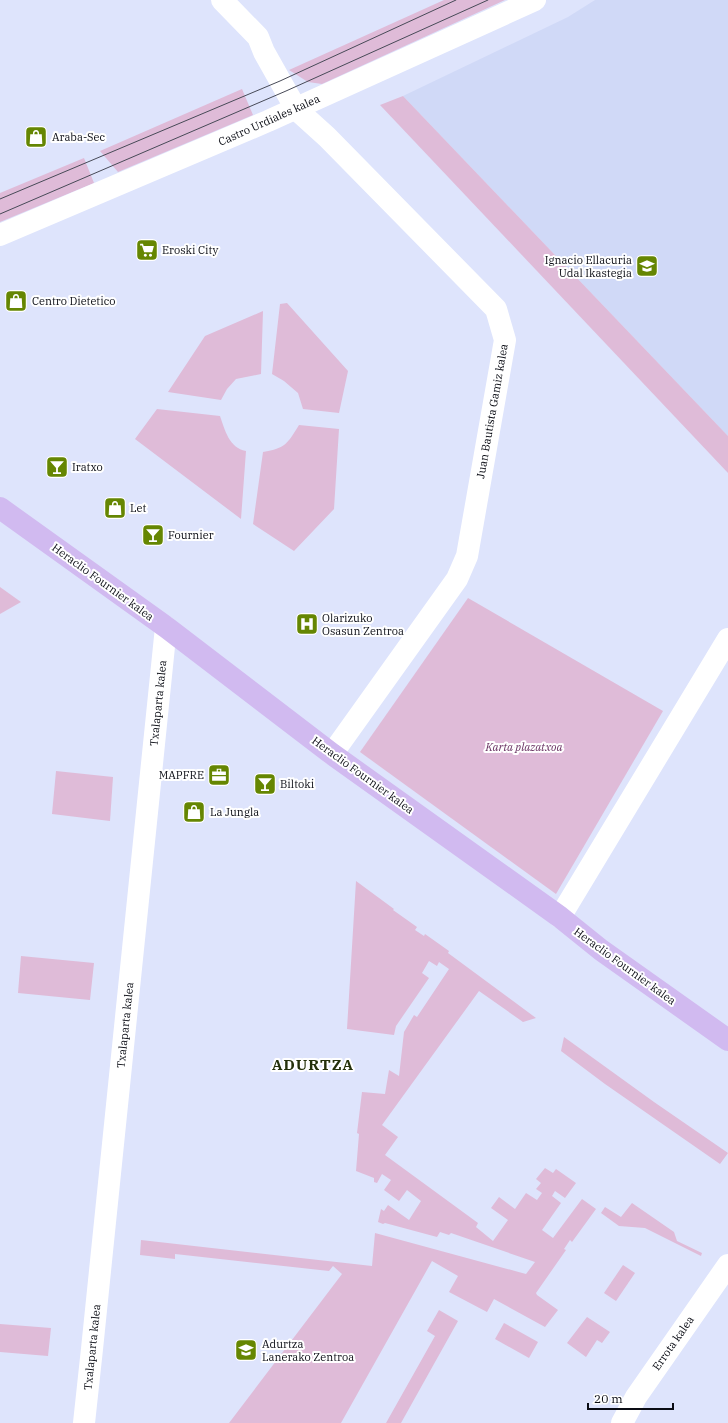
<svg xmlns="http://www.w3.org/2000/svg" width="728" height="1423" viewBox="0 0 728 1423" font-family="'IBM Plex Serif',serif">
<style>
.built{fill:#d0d9f7}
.green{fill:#dfbbd8}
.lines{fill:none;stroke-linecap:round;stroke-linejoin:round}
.minor{stroke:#fff;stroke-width:22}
.major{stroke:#d1baf0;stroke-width:22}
.tram{stroke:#474a57;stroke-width:1}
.labels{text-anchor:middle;stroke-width:4;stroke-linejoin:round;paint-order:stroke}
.street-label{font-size:11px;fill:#0a0c14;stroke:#fff}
.poi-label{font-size:11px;fill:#0a0c14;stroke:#fff;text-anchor:start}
.park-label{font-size:11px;font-style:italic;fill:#683161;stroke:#fff}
.district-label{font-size:15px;font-weight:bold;letter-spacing:1px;fill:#24300b;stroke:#fff}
</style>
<rect width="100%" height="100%" fill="#dee4fc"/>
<polygon class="built" points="595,0 728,0 728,436 403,96 568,17"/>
<g class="green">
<polygon points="444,0 505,0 322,84 308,82 289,70"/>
<polygon points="242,89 253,115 118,172 100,151"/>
<polygon points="403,96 728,436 728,473 380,105"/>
<polygon points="84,158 94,183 0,222 0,193"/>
<polygon points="287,303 348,371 339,413 303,409 298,393 284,381 272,374 280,304"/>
<polygon points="263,311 261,374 236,379 227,389 221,400 168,392 205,336"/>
<path d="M157 409 220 416C225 430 229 448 246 451L241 519 135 439Z"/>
<path d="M299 425 339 429 334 509 294 551 253 524 263 452C286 448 287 444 299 425Z"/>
<polygon points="0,587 21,602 0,614"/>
<polygon points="468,598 663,711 556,894 360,752"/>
<polygon points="56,771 113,777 110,821 52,814"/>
<polygon points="356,881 394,909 393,910 417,927 415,930 424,936 425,934 449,951 448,953 536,1018 523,1022 479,991 382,1125 398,1137 385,1155 478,1223 476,1227 493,1241 508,1220 491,1208 499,1197 515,1209 526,1193 537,1200 542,1193 536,1189 541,1183 536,1179 545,1168 553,1173 556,1169 576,1183 565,1198 555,1191 552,1196 561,1203 542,1230 553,1238 582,1199 596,1209 572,1242 570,1240 564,1249 566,1250 536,1293 537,1295 558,1310 545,1327 494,1299 487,1312 449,1292 458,1276 432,1261 341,1423 229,1423 342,1274 333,1266 329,1271 175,1254 175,1259 140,1255 141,1240 372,1266 375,1233 526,1274 535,1262 451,1233 449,1235 440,1232 437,1237 385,1223 383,1224 378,1222 381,1209 384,1211 388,1205 409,1220 421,1201 407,1190 399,1201 384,1190 391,1180 382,1174 377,1183 374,1182 374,1178 356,1171 359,1134 357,1133 362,1092 385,1094 389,1070 399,1076 404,1032 414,1015 417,1017 449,969 439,962 437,966 429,961 422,973 429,978 396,1026 394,1035 347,1029"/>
<polygon points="21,956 94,963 90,1000 18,993"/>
<polygon points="564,1037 654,1102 728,1153 720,1164 605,1084 561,1051"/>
<polygon points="632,1203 674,1232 677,1241 702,1253 701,1256 645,1228 619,1226 601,1213 605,1207 621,1217"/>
<polygon points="623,1265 635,1273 616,1301 604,1293"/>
<polygon points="439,1310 458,1321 401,1423 386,1423 435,1336 427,1331"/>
<polygon points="587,1317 610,1332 602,1343 597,1340 586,1357 567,1343"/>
<polygon points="504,1323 538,1342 529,1358 495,1339"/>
<polygon points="0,1324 51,1328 48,1356 0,1352"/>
</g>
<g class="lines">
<g class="minor">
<polyline points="222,0 258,37 264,52 296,109 327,137 496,309 505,340 467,556 457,579 332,754"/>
<polyline points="0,235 268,121 535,0"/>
<polyline points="560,917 728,639"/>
<polyline points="84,1423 92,1349 166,627"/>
<polyline points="622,1423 636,1397 728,1265"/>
</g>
<polyline class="major" points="0,508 166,627 332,754 560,917 601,950 728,1040"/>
<g class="tram">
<polyline points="0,199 280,81 456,0"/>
<polyline points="0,214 286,91 488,0"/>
</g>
</g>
<defs>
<g id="shop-square" transform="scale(1.15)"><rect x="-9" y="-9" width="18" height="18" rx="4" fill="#658602" stroke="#fff"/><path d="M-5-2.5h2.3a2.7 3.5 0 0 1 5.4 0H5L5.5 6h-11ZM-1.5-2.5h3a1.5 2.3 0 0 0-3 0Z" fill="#fff"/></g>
<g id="supermarket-square" transform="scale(1.15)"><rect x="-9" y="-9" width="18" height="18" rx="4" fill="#658602" stroke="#fff"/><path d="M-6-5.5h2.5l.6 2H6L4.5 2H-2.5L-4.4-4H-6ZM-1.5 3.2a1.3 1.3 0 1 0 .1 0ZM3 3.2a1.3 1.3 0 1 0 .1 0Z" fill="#fff"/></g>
<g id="university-square" transform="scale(1.15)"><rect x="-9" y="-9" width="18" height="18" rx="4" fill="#658602" stroke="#fff"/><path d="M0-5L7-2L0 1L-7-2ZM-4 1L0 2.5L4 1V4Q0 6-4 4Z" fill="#fff"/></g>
<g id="bar-square" transform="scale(1.15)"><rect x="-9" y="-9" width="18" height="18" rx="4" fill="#658602" stroke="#fff"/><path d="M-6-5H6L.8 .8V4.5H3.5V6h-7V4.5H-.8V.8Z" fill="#fff"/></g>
<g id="hospital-square" transform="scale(1.15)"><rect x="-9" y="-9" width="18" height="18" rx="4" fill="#658602" stroke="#fff"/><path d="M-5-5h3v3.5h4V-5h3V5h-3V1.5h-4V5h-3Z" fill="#fff"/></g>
<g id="office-square" transform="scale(1.15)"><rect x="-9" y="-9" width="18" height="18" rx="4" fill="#658602" stroke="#fff"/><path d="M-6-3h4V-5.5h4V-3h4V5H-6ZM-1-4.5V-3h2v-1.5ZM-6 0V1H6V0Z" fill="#fff"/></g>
</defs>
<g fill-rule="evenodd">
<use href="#shop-square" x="36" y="137"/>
<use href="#supermarket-square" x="147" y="250"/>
<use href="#university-square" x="647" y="266"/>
<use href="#shop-square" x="16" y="301"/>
<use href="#bar-square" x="57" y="467"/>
<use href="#shop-square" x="115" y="508"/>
<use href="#bar-square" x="153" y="535"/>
<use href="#hospital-square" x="307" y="624"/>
<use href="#office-square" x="219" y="775"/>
<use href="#bar-square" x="265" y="784"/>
<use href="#shop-square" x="194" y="812"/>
<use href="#university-square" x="246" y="1350"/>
</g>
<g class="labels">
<g class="street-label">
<text transform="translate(269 120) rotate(-24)" y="4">Castro Urdiales kalea</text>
<text transform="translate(492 411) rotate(-80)" y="4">Juan Bautista Gamiz kalea</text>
<text transform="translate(103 582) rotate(36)" y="4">Heraclio Fournier kalea</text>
<text transform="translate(158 703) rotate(-84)" y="4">Txalaparta kalea</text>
<text transform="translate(363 775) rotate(36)" y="4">Heraclio Fournier kalea</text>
<text transform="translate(625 966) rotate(36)" y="4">Heraclio Fournier kalea</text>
<text transform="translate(125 1025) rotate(-84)" y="4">Txalaparta kalea</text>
<text transform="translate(673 1343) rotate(-55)" y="4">Errota kalea</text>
<text transform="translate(92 1347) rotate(-84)" y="4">Txalaparta kalea</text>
</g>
<g class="poi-label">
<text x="52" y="141">Araba-Sec</text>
<text x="162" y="254">Eroski City</text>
<text x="632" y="264" text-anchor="end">Ignacio Ellacuria<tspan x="632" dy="13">Udal Ikastegia</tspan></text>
<text x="32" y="305">Centro Dietetico</text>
<text x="72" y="471">Iratxo</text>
<text x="130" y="512">Let</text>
<text x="168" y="539">Fournier</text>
<text x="322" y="622">Olarizuko<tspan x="322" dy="13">Osasun Zentroa</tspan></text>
<text x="204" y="779" text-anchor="end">MAPFRE</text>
<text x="280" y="788">Biltoki</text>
<text x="210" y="816">La Jungla</text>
<text x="262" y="1348">Adurtza<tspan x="262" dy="13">Lanerako Zentroa</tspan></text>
</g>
<g class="park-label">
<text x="524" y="751">Karta plazatxoa</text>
</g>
<g class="district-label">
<text x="313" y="1070">ADURTZA</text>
</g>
</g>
<path d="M588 1403v6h85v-6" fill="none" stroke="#0a0c14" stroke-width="2"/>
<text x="594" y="1403" font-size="12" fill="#0a0c14" stroke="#ffffff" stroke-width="3" paint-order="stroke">20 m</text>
</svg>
